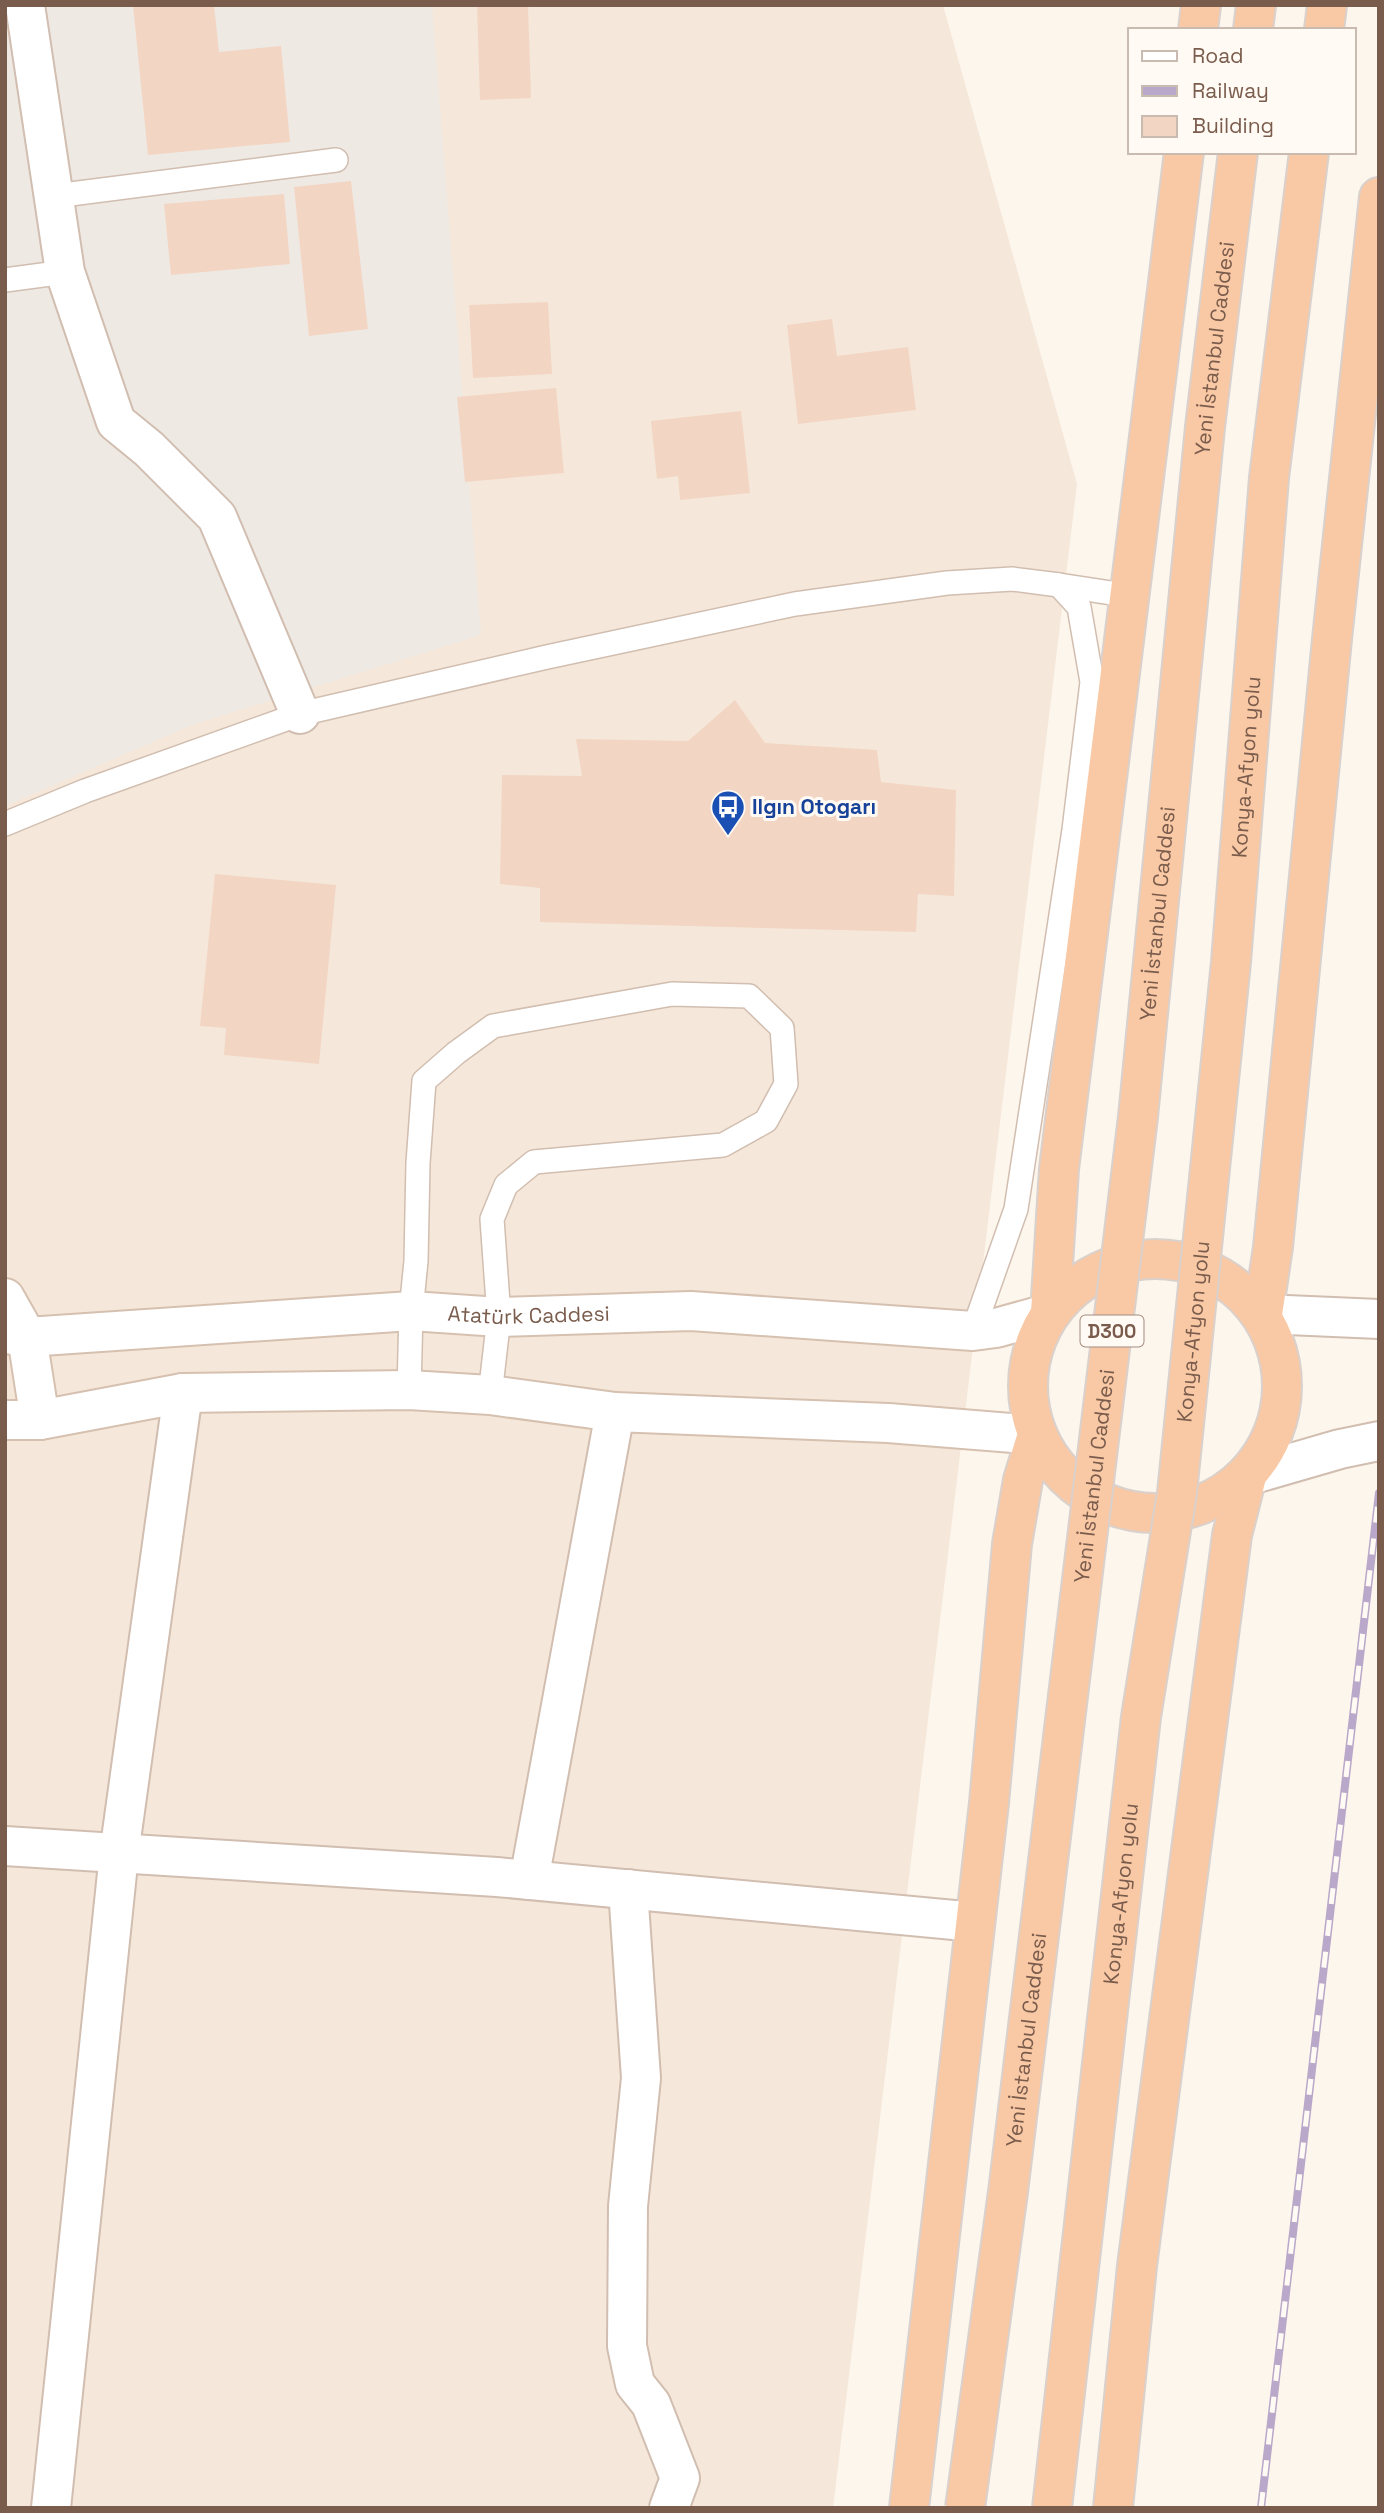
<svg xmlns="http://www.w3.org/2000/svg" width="1384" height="2513" viewBox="0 0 1384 2513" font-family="'Space Grotesk',sans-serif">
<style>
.residential{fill:#f5e8da}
.industrial{fill:#efe9e4}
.building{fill:#f3d5c3}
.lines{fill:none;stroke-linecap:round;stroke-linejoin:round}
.service-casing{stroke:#d1beb0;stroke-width:26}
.minor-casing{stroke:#d1beb0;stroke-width:42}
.tertiary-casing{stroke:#d1beb0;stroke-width:42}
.secondary-casing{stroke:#d6c0b0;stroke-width:42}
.trunk-casing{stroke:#dad1cd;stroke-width:42}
.service{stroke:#fff;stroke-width:23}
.minor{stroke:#fff;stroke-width:38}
.tertiary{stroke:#fff;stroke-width:38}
.secondary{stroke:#fff;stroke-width:38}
.trunk{stroke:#f9c8a4;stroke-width:38}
.rail-casing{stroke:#b9a8c9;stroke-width:8}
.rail{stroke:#fffaf3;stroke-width:5;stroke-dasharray:16;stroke-linecap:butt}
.trunk-bridge-casing{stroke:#dad1cd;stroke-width:42;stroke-linecap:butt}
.trunk-bridge{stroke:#f9c8a4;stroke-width:38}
.labels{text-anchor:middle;stroke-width:6;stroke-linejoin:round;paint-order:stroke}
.shield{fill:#fffaf3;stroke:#a28b7f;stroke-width:2}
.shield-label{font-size:19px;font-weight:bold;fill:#7a5c4d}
.street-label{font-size:21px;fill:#7a5c4d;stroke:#fffaf3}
.transit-label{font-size:21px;font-weight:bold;fill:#164399;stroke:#fffaf3;text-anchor:start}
</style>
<rect width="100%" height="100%" fill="#fdf6ec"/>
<polygon class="residential" points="5,5 943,5 1077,484 833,2508 5,2508"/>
<polygon class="industrial" points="5,5 432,5 481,635 192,725 5,806"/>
<g class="building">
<polygon points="133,5 214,5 219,52 281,46 290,142 148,155"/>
<polygon points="477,5 528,5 531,98 480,100"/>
<polygon points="351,181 368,329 309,336 294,187"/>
<polygon points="284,194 290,264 171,275 164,204"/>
<polygon points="548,302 552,374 473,378 469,305"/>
<polygon points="832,319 837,356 908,347 916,410 798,424 787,325"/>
<polygon points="556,388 564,473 465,482 457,397"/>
<polygon points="741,411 750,493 680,500 678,476 657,479 651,421"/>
<polygon points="735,700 765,743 877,750 881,782 956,790 954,896 918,894 916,932 540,922 540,888 500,884 502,775 582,776 576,739 688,741"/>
<polygon points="215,874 336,885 319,1064 224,1055 226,1028 200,1026"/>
</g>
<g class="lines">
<g class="service-casing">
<g id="service">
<polyline points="55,196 336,160"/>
<polyline points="5,280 65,272"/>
<polyline points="1059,585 1131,596"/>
<polyline points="5,824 85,791 300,714 547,657 795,604 947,583 1012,579 1059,585 1079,607 1092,682 1074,830 1016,1209 973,1331"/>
<polyline points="409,1390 411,1311 416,1261 418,1163 424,1081 456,1053 493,1026 672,994 749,996 782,1028 786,1084 766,1121 723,1145 534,1162 506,1185 492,1219 499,1317 490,1395"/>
</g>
</g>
<g class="minor-casing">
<g id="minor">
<polyline points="25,5 65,272 116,422 149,449 217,517 300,714"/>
<polyline points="5,1846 497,1877 975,1922"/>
<polyline points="529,1880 615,1412"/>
<polyline points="628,1889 641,2078 628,2206 627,2346 635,2384 651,2404 680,2478 669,2508"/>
<polyline points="51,2508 119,1854 183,1393"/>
</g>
</g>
<g class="tertiary-casing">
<g id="tertiary">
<polyline points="1263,1314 1379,1319"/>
<polyline points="1247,1476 1340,1449 1379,1441"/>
</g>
</g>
<g class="secondary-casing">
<g id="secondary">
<polyline points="5,1298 27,1337 40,1420"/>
<path id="s1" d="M5 1334 27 1337 411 1311 499 1317 691 1311 973 1331 996 1328 1050 1313"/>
<polyline points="5,1420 40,1420 183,1393 409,1390 490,1395 615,1412 888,1423 1037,1435"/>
</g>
</g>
<g class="trunk-casing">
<g id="trunk">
<polyline points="1198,30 1201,5"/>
<polyline points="1253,30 1256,5"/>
<polyline points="1324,30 1327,5"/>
<circle cx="1155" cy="1386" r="127"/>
<polyline points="1050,1313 1059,1169 1184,152"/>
<polyline points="1263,1314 1273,1247 1332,639 1379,197"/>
<polyline points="909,2508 989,1803 1012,1544 1023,1480 1037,1435"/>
<polyline points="1113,2508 1137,2266 1232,1535 1247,1476"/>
</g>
</g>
<use href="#service" class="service"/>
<use href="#minor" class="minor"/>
<use href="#tertiary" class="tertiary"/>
<use href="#secondary" class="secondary"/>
<use href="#trunk" class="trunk"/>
<g class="rail-casing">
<polyline id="rail" points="1261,2508 1379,1493"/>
</g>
<use href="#rail" class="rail"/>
<g class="trunk-bridge-casing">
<g id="trunk-bridge">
<path id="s2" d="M965 2508 1008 2192 1138 1117 1205 427 1238 152"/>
<path id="s3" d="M1052 2508 1141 1717 1177 1493 1231 962 1269 478 1309 152"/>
</g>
</g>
<use href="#trunk-bridge" class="trunk-bridge"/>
</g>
<defs>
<g id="bus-pin" transform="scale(1.75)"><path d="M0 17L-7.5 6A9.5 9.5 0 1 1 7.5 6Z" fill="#1a4fb4" stroke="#fffaf3"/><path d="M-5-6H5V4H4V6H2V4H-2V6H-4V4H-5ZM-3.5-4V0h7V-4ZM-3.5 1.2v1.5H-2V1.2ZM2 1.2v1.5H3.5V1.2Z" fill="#fff"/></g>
</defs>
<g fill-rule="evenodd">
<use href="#bus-pin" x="728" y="807"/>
</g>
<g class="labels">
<rect class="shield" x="1080.5" y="1315.5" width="63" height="31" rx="5"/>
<g class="shield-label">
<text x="1112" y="1338">D300</text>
</g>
<g class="street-label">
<text dy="7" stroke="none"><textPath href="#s2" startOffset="2174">Yeni İstanbul Caddesi</textPath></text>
<text dy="7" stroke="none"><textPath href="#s3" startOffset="1752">Konya-Afyon yolu</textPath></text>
<text dy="7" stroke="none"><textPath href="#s2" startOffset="1606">Yeni İstanbul Caddesi</textPath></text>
<text dy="7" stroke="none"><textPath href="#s1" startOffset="525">Atatürk Caddesi</textPath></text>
<text dy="7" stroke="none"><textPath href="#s3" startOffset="1185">Konya-Afyon yolu</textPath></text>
<text dy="7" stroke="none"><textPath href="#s2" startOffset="1040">Yeni İstanbul Caddesi</textPath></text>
<text dy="7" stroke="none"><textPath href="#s3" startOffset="618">Konya-Afyon yolu</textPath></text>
<text dy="7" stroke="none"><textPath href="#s2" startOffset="472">Yeni İstanbul Caddesi</textPath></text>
</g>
<g class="transit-label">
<text x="752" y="814">Ilgın Otogarı</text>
</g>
</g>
<rect width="1384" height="2513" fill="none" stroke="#7a5c4d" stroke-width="14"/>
<rect x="1128" y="28" width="228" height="126" fill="#fffaf3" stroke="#cabbb1" stroke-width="2"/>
<rect x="1142" y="51" width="35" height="10" fill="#ffffff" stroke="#cabbb1" stroke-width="2"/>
<text x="1192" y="63" font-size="21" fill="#7a5c4d">Road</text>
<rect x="1142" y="86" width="35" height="10" fill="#b9a8c9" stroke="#cabbb1" stroke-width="2"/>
<text x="1192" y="98" font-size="21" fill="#7a5c4d">Railway</text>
<rect x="1142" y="116" width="35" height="21" fill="#f3d5c3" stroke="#cabbb1" stroke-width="2"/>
<text x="1192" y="133" font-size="21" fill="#7a5c4d">Building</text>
</svg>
